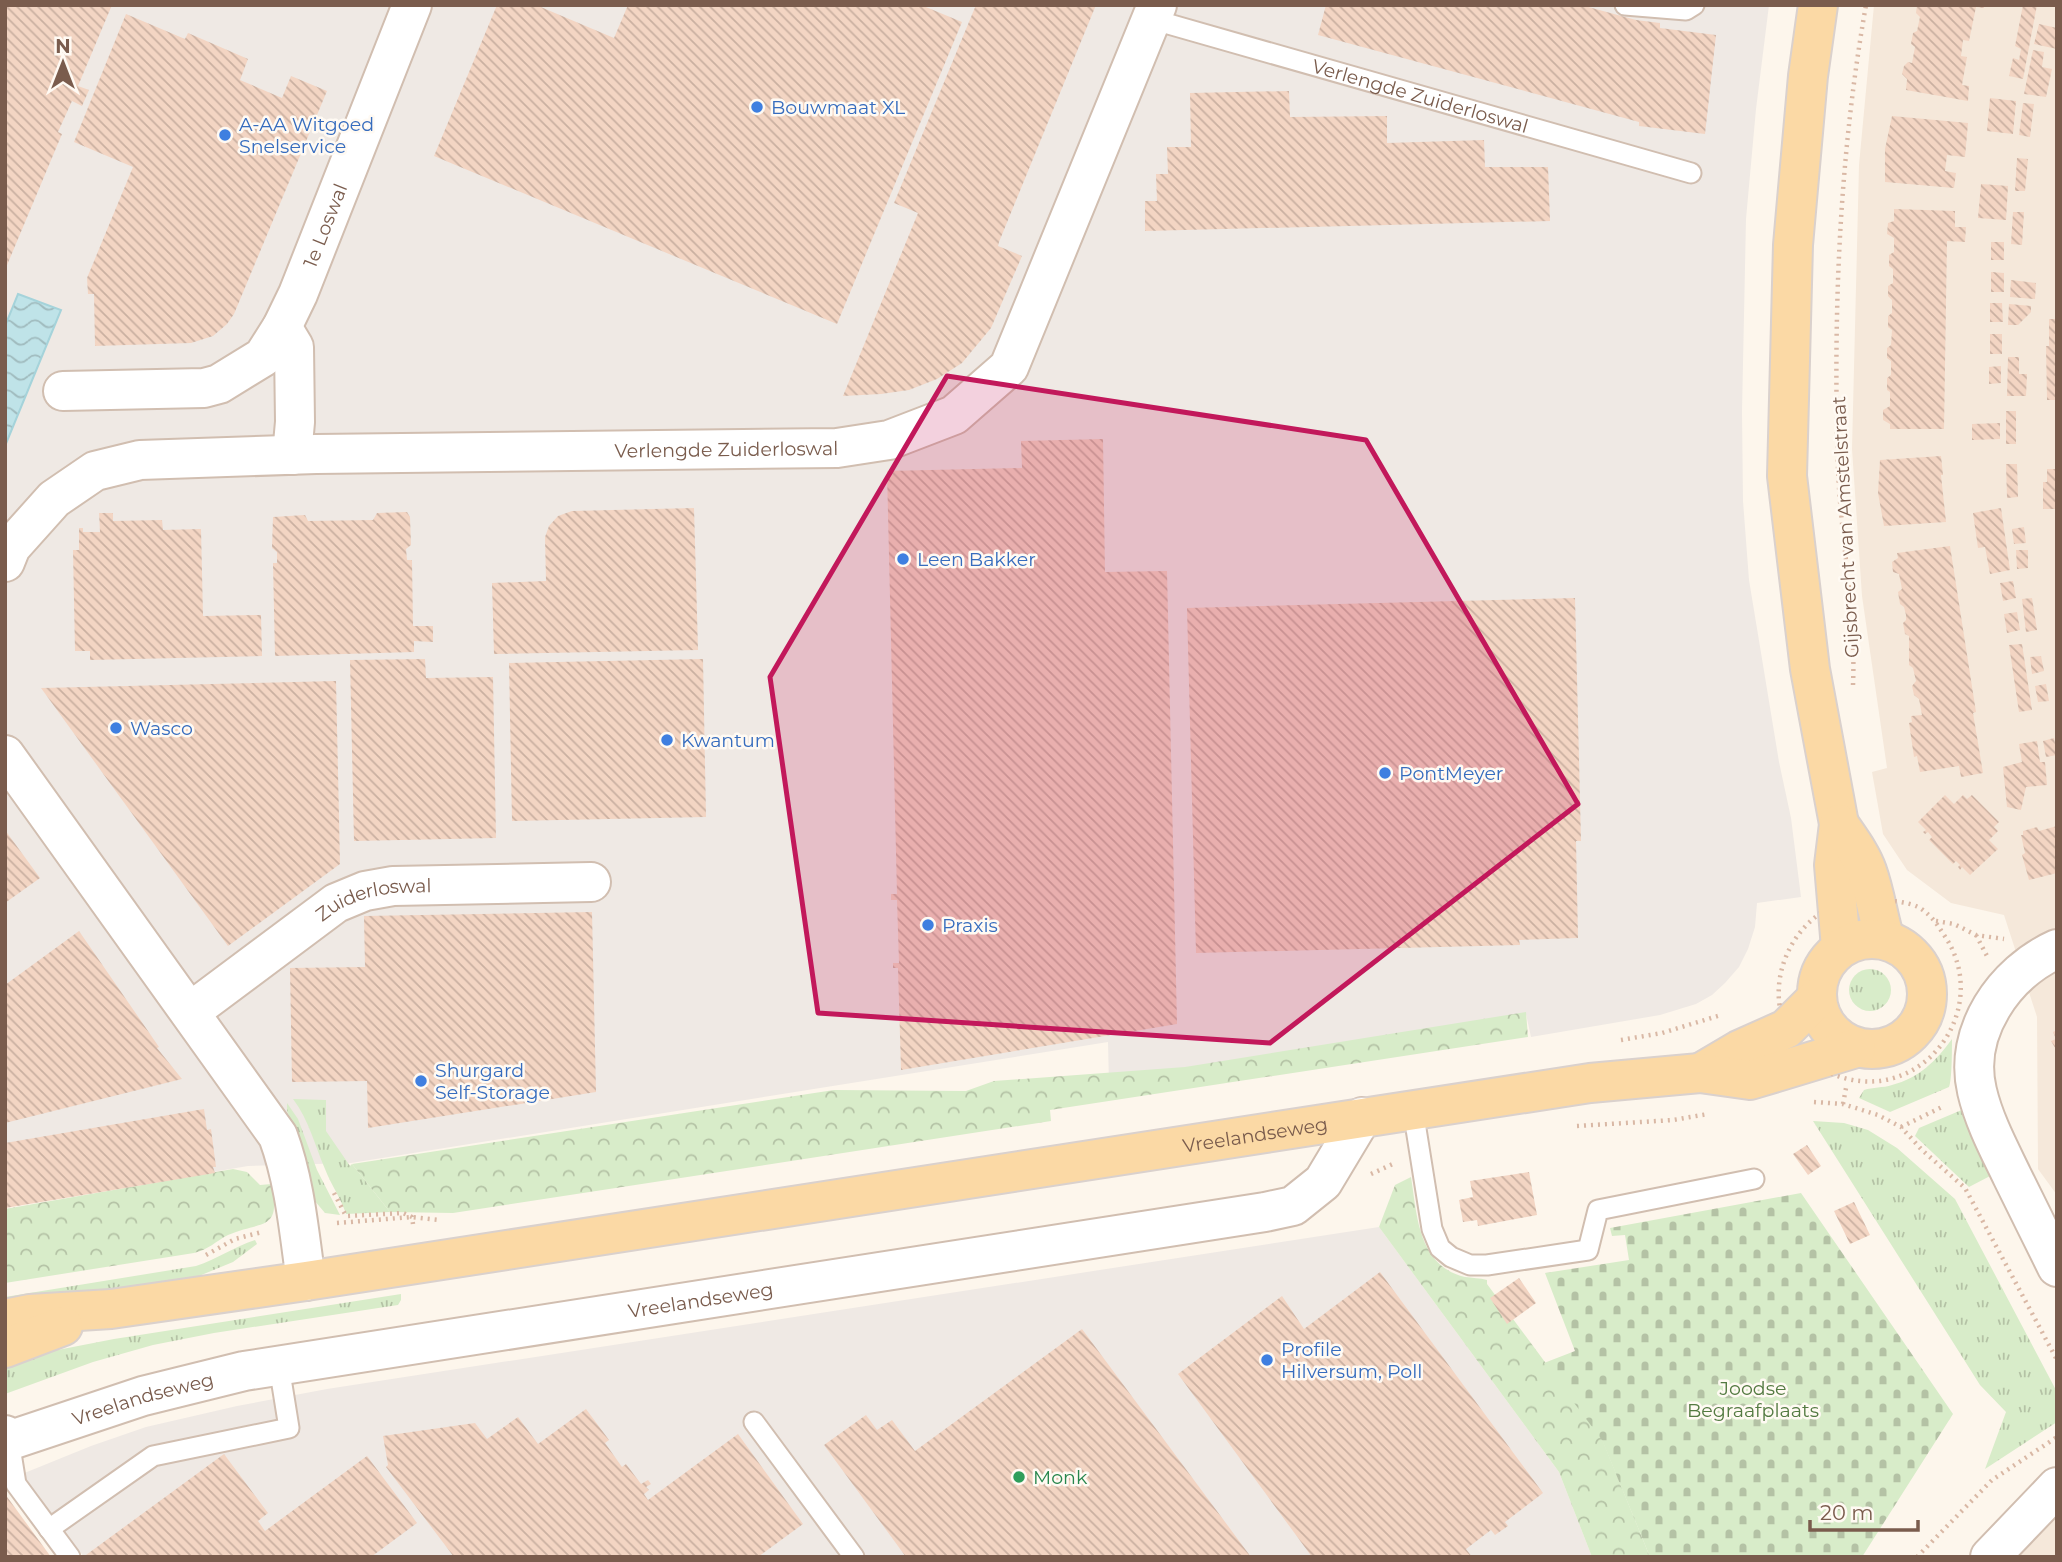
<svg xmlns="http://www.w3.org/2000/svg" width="2062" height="1562" viewBox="0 0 2062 1562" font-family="Montserrat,sans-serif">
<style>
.residential{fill:#f5e8da}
.industrial{fill:#efe9e4}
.grass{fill:url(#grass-tufts)}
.forest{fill:url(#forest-crowns)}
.cemetery{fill:url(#cemetery-stones)}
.water{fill:url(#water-waves);stroke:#a5d3da;stroke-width:2}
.building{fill:url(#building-back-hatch)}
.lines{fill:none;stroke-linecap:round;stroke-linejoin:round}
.service-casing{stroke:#d1beb0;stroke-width:23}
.minor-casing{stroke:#d1beb0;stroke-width:42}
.tertiary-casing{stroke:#d1beb0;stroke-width:42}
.primary-casing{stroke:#dad1cd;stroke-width:42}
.path{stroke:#d9b8a5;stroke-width:4.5;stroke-dasharray:2 5;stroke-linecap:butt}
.service{stroke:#fff;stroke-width:19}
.minor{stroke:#fff;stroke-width:38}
.tertiary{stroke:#fff;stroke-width:38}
.primary{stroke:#fbd9a5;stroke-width:38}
.marked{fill:#c2185b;fill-opacity:0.2;stroke:#c2185b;stroke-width:5;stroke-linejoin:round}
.shop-dot{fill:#3f7fe0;stroke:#fffaf3;stroke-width:2.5}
.leisure-dot{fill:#2e9e5b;stroke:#fffaf3;stroke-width:2.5}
.labels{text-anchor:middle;stroke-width:5;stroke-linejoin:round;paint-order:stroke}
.street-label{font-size:19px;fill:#7a5c4d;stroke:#fffaf3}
.shop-label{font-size:19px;fill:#366cbe;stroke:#fffaf3;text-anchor:start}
.park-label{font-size:19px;fill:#537a41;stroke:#fffaf3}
.leisure-label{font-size:19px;fill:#27864d;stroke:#fffaf3;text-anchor:start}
</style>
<defs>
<pattern id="grass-tufts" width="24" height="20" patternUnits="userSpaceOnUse" patternTransform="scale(1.75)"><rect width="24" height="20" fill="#d8ecc9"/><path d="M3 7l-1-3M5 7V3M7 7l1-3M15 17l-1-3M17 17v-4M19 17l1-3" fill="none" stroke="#b4c2a5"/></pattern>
<pattern id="forest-crowns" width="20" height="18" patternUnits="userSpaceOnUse" patternTransform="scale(1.75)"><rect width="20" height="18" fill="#d8ecc9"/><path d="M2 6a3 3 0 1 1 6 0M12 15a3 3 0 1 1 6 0" fill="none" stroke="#b4c2a5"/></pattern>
<pattern id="cemetery-stones" width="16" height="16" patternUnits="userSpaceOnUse" patternTransform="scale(1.75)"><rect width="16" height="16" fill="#d8ecc9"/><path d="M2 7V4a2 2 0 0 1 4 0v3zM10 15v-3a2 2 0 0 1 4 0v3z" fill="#b4c2a5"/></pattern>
<pattern id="water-waves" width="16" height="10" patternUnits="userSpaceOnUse" patternTransform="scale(1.75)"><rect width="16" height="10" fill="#bfe3e8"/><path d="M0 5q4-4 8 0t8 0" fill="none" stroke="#a0bbbe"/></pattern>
<pattern id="building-back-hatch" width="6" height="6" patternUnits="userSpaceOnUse" patternTransform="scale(1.75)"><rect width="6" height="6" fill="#f3d5c3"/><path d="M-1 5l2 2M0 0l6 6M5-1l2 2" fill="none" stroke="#cab0a1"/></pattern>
</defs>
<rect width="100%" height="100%" fill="#fdf6ec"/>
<g class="residential">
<polygon points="1874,5 2057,5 2057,1195 2038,1169 2037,1017 2004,915 1951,903 1907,870 1883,834 1872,772 1887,768 1862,596 1852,449 1859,165"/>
<polygon points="2057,1512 2057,1557 2007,1557"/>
</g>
<g class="industrial">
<polygon points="5,5 1769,5 1756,109 1746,219 1742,412 1743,501 1749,580 1779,762 1791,818 1801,897 1757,903 1755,927 1748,949 1739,967 1725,983 1712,995 1696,1004 1660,1015 1531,1037 1526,1014 1109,1085 1108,1042 351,1163 248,1166 5,1207 5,446 61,311 18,294 5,326"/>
<polygon points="1379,1227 1559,1472 1592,1557 84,1557 22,1474 91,1446 146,1427 237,1406 327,1389"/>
</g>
<g class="grass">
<circle cx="1870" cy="990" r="21"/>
<path d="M1952 1039C1952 1048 1952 1081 1949 1087L1890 1112 1859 1098 1864 1090C1873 1087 1883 1088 1892 1085 1919 1078 1936 1061 1952 1039Z"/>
<path d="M293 1099 326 1100V1131L350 1166 352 1164 390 1212 346 1214C341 1198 331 1185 325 1169 315 1146 309 1120 293 1099Z"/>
<polygon points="287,1103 298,1119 317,1170 340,1215 325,1213 314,1200 295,1129 287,1111"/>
<polygon points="1964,1109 1992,1175 1969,1187 1915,1136 1919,1128"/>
<polygon points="1813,1121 1844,1123 1868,1130 1897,1148 1955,1199 2057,1392 2057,1422 1985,1469 2006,1412 1980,1385"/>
<path d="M255 1240 257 1244 233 1262 199 1276 5 1307V1297L196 1266C217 1259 234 1247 255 1240Z"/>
<polygon points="401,1294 401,1300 398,1305 214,1333 153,1345 93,1362 5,1394 6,1360 114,1339"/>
</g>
<g class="forest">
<polygon points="1526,1012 1528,1037 1050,1110 1051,1121 453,1213 390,1212 352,1164 834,1090 966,1091 994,1081 1185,1067"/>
<path d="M233 1169 247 1172 260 1185 272 1184C281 1233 262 1220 228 1235 216 1241 208 1250 194 1253L5 1283V1209Z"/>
<path d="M1411 1177C1417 1215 1418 1266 1465 1277 1472 1278 1480 1278 1487 1280V1284L1602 1439 1650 1557H1592L1559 1472 1379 1227 1395 1185Z"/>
</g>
<polygon class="cemetery" points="1801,1193 1953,1414 1862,1557 1650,1557 1602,1440 1544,1363 1575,1351 1545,1273 1629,1260 1625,1235 1612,1236 1610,1228"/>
<polygon class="water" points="18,294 61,310 5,446 5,326"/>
<g class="building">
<polygon points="5,5 112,5 78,86 89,90 82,106 72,101 58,132 62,134 5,270"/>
<polygon points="497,5 536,5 614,38 628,5 921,5 962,22 837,324 434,156"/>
<polygon points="976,5 1096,5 999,242 998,246 1022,256 991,328 962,363 937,379 909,390 881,394 843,396 918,213 894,203"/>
<polygon points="1326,5 1581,5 1636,20 1660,23 1660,28 1716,35 1705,134 1639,126 1639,122 1318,35"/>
<polygon points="1917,5 1984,5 1984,8 1976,7 1969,41 1963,40 1961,56 1967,57 1962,85 1969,86 1968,101 1906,90 1907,79 1902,74 1904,66 1908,62 1912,63 1915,47 1911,44 1913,33 1917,31 1920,17 1916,13"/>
<polygon points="2023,5 2037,5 2023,79 2009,76 2013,58 2019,60 2021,49 2015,46"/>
<polygon points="126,14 185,39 188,33 248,59 240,80 282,98 291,76 327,91 234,314 227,324 213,336 191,343 95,346 94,294 88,294 87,278 133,167 74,142"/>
<polygon points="2039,24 2057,28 2057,49 2034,44"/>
<polygon points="2033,50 2044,52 2042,67 2052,69 2046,97 2024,94"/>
<polygon points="1289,91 1290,117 1387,116 1387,143 1484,140 1485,167 1548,167 1550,221 1145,231 1145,201 1157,201 1156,174 1168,174 1167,147 1191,147 1190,93"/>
<polygon points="1990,98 2016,101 2013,134 1987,131"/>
<polygon points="2023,103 2034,104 2030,137 2019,135"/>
<polygon points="1892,116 1968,123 1965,157 1947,155 1945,171 1956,173 1954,188 1885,182 1885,149"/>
<polygon points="2017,158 2028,159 2025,191 2015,191"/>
<polygon points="1981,184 2008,186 2006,220 1978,218"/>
<polygon points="1894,209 1955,211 1955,227 1966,227 1965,242 1947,241 1944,429 1890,429 1890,424 1883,420 1883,410 1890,406 1890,392 1887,390 1887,378 1891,375 1891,361 1887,358 1887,348 1891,345 1892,330 1888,327 1888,316 1892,313 1892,300 1888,296 1888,286 1893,283 1893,269 1889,266 1889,255 1894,252 1894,238 1887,234 1888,223 1894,221"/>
<polygon points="2013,212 2024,212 2022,245 2011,244"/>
<rect x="1991" y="242" width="13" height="18"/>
<polygon points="1991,272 2004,273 2004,292 1991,292"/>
<polygon points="2011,280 2036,283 2035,299 2010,297"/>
<polygon points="1990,303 2002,303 2003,322 1990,322"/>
<polygon points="2009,304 2031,306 2031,312 2018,325 2008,325"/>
<polygon points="2049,319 2057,319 2057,400 2047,400 2046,346 2049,346"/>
<rect x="1990" y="334" width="12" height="20"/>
<polygon points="2008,357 2019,357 2019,374 2027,374 2026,396 2007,396"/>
<polygon points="2001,366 2001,383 1989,384 1989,367"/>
<rect x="2006" y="411" width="10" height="33"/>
<polygon points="2000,423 2000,439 1972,440 1972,424"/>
<polygon points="1103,439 1105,572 1167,571 1177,1024 901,1070 898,968 893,968 893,963 899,963 897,900 891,900 891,894 897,894 887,471 1022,468 1021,441"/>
<polygon points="1941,456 1943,475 1941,475 1946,522 1884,526 1878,493 1880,460"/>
<polygon points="2006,464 2017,464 2018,497 2007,498"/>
<polygon points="2047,469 2057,469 2057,509 2043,509 2043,482 2047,482"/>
<polygon points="694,508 698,650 494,654 492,583 546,581 545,537 549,526 558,516 572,511"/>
<polygon points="2001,508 2010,570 1990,574 1985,547 1978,548 1973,513"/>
<polygon points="99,513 113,513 113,521 162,520 163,530 201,529 203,616 261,615 262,656 90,660 90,651 75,651 73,550 79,550 79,528 83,528 83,532 100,532"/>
<polygon points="377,513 407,512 410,517 411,545 406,549 407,560 412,560 413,626 433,626 433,642 414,641 414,652 275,656 273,563 277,563 277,552 272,548 273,517 305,515 308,521 373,520"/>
<polygon points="2024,527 2026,543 2014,544 2012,529"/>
<polygon points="1950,546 1976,712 1973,713 1983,773 1961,777 1959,766 1920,772 1917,756 1914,757 1909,723 1912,722 1911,716 1922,715 1919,699 1914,695 1912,686 1916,681 1913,668 1909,665 1909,636 1905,634 1903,623 1906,620 1906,615 1904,607 1900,604 1898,592 1902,589 1899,574 1893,572 1892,562 1898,558 1897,553"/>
<polygon points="2016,550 2028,550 2028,568 2017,569"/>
<polygon points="2013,581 2016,598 2003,601 2000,583"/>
<polygon points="1575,598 1581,841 1576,841 1578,938 1519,940 1520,945 1196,953 1187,608"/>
<polygon points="2032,598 2037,630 2026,632 2022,599"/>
<polygon points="2017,612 2020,630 2007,633 2004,614"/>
<polygon points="2022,644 2032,710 2019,712 2009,645"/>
<polygon points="2041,656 2044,671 2032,674 2030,657"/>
<polygon points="425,659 426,678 493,677 496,838 354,841 350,660"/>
<polygon points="703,659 706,817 512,821 509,663"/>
<polygon points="336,681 340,864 228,946 41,688"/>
<polygon points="2046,684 2049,701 2038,702 2035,686"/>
<polygon points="2054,738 2057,755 2046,757 2043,741"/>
<polygon points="2037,741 2040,762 2045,762 2047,785 2026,787 2021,810 2007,807 2003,767 2022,762 2019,744"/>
<polygon points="1945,795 1954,804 1963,795 1967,799 1972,795 1999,822 1994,827 1998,831 1989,840 1998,849 1970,875 1962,867 1960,870 1958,867 1960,865 1956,861 1953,864 1929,840 1932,837 1928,832 1925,834 1923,832 1926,830 1918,822"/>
<polygon points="2057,826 2057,873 2029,880 2022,855 2025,853 2021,835 2023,835 2023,831 2037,827 2039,831"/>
<polygon points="5,830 40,878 5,903"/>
<polygon points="592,912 596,1092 368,1128 367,1081 292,1082 290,968 365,967 364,916"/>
<polygon points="79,931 159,1047 157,1048 182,1079 5,1123 5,985"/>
<polygon points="2057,1030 2057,1051 2051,1041 2056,1039 2053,1032"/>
<polygon points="204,1109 207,1130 211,1129 216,1167 213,1167 215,1173 5,1208 5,1143"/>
<polygon points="1807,1145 1821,1166 1808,1175 1793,1154"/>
<polygon points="1529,1172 1537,1215 1478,1226 1477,1220 1463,1222 1459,1200 1473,1197 1470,1181"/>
<polygon points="1854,1202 1870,1235 1850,1244 1834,1211"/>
<polygon points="1380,1272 1543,1493 1505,1522 1508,1526 1495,1535 1491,1530 1466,1549 1472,1557 1312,1557 1178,1374 1282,1296 1304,1329"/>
<polygon points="1519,1278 1536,1303 1507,1324 1490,1298"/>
<polygon points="1082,1329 1251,1557 906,1557 824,1445 866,1415 877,1430 892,1420 915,1451"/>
<polygon points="586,1409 609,1440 605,1443 622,1467 626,1464 641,1484 648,1480 651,1484 646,1487 649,1490 644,1494 648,1500 738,1434 803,1524 758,1557 454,1557 386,1467 388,1465 383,1436 475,1423 487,1439 518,1417 538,1444"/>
<polygon points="224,1454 268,1513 258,1521 265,1531 367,1456 417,1523 371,1557 88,1557 86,1555"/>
<polygon points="5,1494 51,1557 5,1557"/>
</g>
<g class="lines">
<g class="service-casing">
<g id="service">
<polyline points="1625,5 1686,10 1694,5"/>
<path id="s1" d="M1151 19 1691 173"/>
<polyline points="1413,1110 1432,1229 1440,1248 1451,1257 1470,1265 1487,1265 1588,1250 1598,1210 1754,1179"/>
<polyline points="754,1422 854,1557"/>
<polyline points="14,1439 11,1453 16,1484 70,1557"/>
<polyline points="49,1529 153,1456 289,1428 279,1366"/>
</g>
</g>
<g class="minor-casing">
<g id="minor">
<polyline points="282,327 294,347 295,422 292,455"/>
<path id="s2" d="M63 391 204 388 219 384 263 357 282 327 298 294 412 5"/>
<path id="s3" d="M5 562 11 547 54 499 95 471 140 460 316 454 837 448 889 440 954 415 1009 367 1157 5"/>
<path d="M5 755 278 1136C295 1182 299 1232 306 1281"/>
<path d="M2057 949C2004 973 1963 1032 1977 1091 1984 1121 1999 1149 2012 1176 2027 1206 2042 1237 2057 1267"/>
<path id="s4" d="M190 1012 336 903 365 891 393 886 591 882"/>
<path id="s5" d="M5 1435 14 1439 143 1396 244 1371 1265 1212 1293 1206 1323 1182 1362 1117"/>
</g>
</g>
<g class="tertiary-casing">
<polyline id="tertiary" points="1990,1557 2057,1487"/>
</g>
<g class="primary-casing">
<g id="primary">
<polyline points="1818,5 1808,76 1793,245 1787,476 1810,669 1839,824 1834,865 1841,948"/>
<path d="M1839 824C1849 839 1861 854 1867 871 1875 893 1878 917 1885 940"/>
<circle cx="1872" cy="994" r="55"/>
<polyline points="1700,1073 1739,1050 1786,1029 1817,998"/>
<path id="s6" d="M5 1319 30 1314 111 1309 306 1281 1590 1083 1700 1073 1750 1080 1856 1048"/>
<polyline points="5,1348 63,1326"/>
</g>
</g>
<g class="path">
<path d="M1853 685C1856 613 1841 541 1838 469 1833 315 1839 157 1866 5"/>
<path d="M1874 898C1887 901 1908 901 1920 908 1932 916 1937 924 1944 935 1993 1006 1927 1101 1844 1078 1821 1072 1803 1057 1791 1037 1762 990 1787 925 1837 904 1848 900 1862 899 1874 898Z"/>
<polyline points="1936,921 1954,924 1976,935 2004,939"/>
<polyline points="1976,935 1987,956"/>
<polyline points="1621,1040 1662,1033 1721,1015"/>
<polyline points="1814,1102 1843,1104 1878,1115 1901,1127 1922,1150 1965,1188 2057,1360"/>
<polyline points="1843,1104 1846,1088"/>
<polyline points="1577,1126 1673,1120 1708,1114"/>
<polyline points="1901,1127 1942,1107"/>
<polyline points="1371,1174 1395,1163"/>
<polyline points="334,1193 346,1216 403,1213 412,1217 413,1224"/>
<polyline points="337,1223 412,1217 439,1220"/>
<polyline points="206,1255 235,1239 262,1232"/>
<polyline points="1917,1557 1992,1480 2057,1437"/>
</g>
<use href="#service" class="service"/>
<use href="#minor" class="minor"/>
<use href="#tertiary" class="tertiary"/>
<use href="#primary" class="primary"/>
</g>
<path class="marked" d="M947 376 1366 440 1578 804 1270 1043 818 1013 770 677Z"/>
<g class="shop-dot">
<circle cx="757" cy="107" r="7"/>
<circle cx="225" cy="135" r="7"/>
<circle cx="903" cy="559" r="7"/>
<circle cx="116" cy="728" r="7"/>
<circle cx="667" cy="740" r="7"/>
<circle cx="1385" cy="773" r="7"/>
<circle cx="928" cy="925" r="7"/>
<circle cx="421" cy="1081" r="7"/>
<circle cx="1267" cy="1360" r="7"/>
</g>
<circle class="leisure-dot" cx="1019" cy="1477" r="7"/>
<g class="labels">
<g class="street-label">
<text dy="7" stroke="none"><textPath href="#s1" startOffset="280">Verlengde Zuiderloswal</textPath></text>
<text dy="7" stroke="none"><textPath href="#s2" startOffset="354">1e Loswal</textPath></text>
<text dy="7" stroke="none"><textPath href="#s3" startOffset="763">Verlengde Zuiderloswal</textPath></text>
<text transform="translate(1845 527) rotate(-93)" y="7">Gijsbrecht van Amstelstraat</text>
<text dy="7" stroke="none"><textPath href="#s4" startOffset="220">Zuiderloswal</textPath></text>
<text dy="7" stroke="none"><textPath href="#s6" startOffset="1264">Vreelandseweg</textPath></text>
<text dy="7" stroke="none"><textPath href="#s5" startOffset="712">Vreelandseweg</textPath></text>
<text dy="7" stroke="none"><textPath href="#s5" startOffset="145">Vreelandseweg</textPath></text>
</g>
<g class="shop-label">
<text x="771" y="114">Bouwmaat XL</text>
<text x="239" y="131">A-AA Witgoed<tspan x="239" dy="22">Snelservice</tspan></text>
<text x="917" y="566">Leen Bakker</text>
<text x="130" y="735">Wasco</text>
<text x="681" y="747">Kwantum</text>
<text x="1399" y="780">PontMeyer</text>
<text x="942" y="932">Praxis</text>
<text x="435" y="1077">Shurgard<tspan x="435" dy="22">Self-Storage</tspan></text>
<text x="1281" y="1356">Profile<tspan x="1281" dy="22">Hilversum, Poll</tspan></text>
</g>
<g class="park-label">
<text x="1753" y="1395">Joodse<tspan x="1753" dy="22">Begraafplaats</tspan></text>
</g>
<g class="leisure-label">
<text x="1033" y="1484">Monk</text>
</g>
</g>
<rect width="2062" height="1562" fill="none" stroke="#7a5c4d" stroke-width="14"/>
<g transform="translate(63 63)" stroke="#fffaf3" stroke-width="5" paint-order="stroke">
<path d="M0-5L12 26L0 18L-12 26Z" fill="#7a5c4d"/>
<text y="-10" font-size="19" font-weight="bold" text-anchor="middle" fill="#7a5c4d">N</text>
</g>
<path d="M1810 1520v10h108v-10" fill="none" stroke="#7a5c4d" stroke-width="3.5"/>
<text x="1820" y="1520" font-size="21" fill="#7a5c4d" stroke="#fffaf3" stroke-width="5" paint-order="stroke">20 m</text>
</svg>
